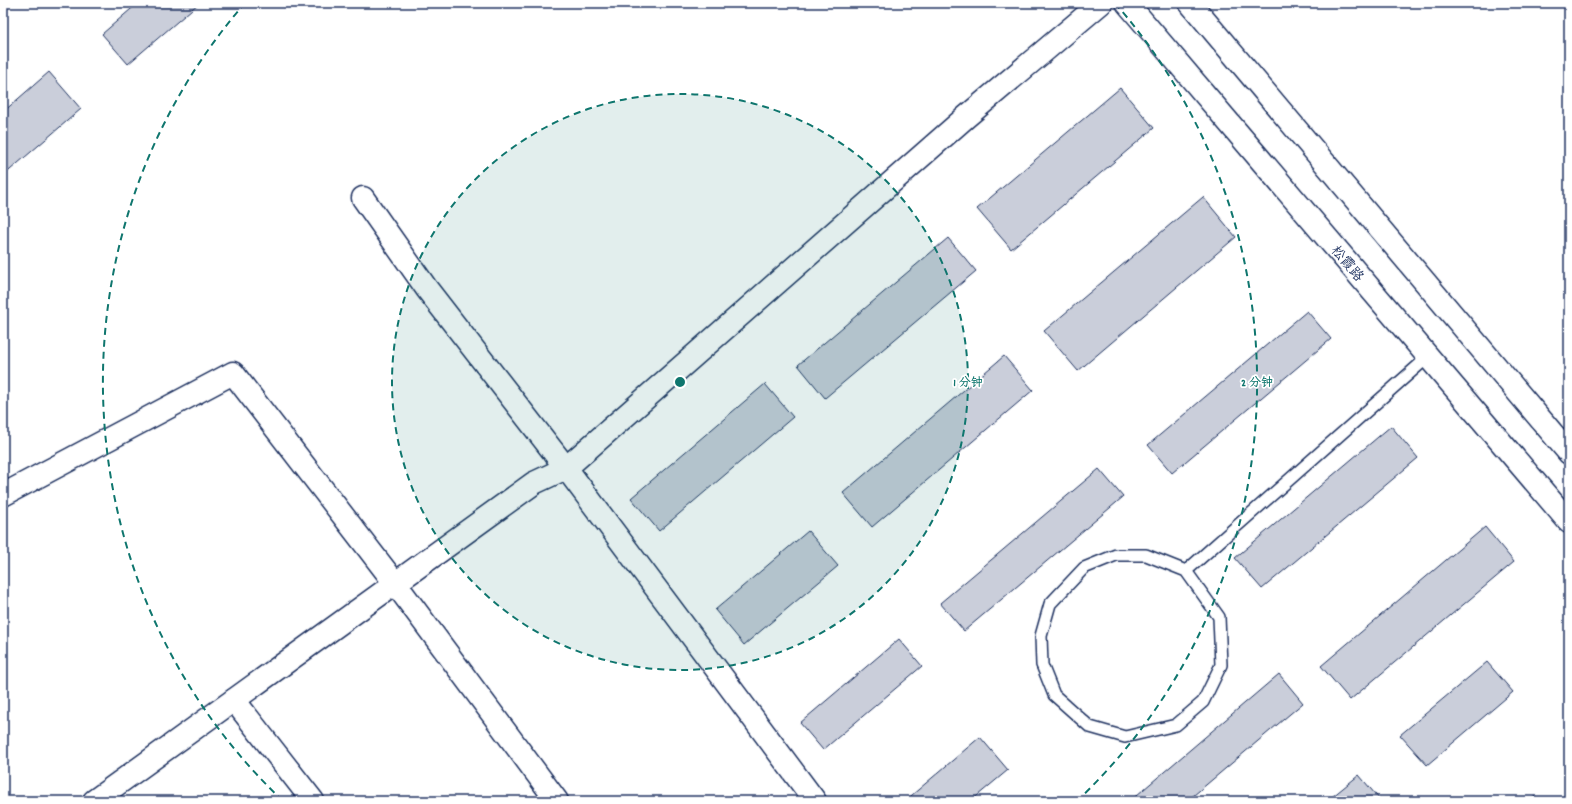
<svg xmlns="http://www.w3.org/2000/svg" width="1572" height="804" viewBox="0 0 1572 804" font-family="Dekko,'LXGW WenKai TC',sans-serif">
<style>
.building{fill:#caceda;stroke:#1b2f5e}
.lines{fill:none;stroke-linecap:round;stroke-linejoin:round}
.lane-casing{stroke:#1b2f5e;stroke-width:14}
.street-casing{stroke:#1b2f5e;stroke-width:25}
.secondary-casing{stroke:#1b2f5e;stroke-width:25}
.lane{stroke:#fff;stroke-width:11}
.street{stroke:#fff;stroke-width:22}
.secondary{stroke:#fff;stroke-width:22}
.ring{fill:none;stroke:#0f766e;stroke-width:2;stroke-dasharray:7 5}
.labels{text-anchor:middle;stroke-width:3.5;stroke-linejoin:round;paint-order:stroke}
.street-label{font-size:14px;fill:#1b2f5e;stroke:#fff}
.centre{fill:#0f766e;stroke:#fff;stroke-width:2}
.ring-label{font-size:12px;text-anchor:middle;font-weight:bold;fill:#0f766e;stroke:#fff;stroke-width:3.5;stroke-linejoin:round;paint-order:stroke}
</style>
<rect width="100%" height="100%" fill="#fff"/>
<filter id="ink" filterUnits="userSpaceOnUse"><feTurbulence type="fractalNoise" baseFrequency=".025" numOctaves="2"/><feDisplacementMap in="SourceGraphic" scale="8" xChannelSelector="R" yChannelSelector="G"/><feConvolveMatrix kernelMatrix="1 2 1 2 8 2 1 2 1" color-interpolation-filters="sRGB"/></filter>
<g filter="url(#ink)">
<g class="building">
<polygon points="138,3 199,3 128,64 102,34"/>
<polygon points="49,72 81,109 3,176 3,112"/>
<polygon points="1120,88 1154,128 1011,249 977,209"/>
<polygon points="1203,197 1236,237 1078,371 1044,331"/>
<polygon points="948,238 976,271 825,398 798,365"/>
<polygon points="1307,311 1331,339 1172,473 1148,445"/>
<polygon points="1004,356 1033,390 872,527 843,493"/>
<polygon points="765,384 793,417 659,531 631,498"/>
<polygon points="1391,426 1418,458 1262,589 1235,558"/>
<polygon points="1099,469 1123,497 964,631 940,603"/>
<polygon points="1485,527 1514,562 1350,700 1321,666"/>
<polygon points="808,531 838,566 744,645 715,610"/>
<polygon points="899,639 922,666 823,750 800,723"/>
<polygon points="1487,662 1513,692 1427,765 1400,735"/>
<polygon points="1279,674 1303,703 1187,801 1130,801"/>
<polygon points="980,737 1008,770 971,801 905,801"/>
<polygon points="1359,775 1381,801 1327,801"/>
<polygon points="1535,796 1539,801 1529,801"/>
</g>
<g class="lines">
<g class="lane-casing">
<polyline id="lane" points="1186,571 1219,617 1221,665 1203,702 1176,725 1125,737 1090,727 1054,695 1042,665 1041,636 1050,604 1084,568 1116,555 1146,555 1186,571 1428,357"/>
</g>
<g class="street-casing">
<g id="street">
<polyline points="363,198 427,289 566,468 815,801"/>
<polyline points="3,495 233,373 395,583 557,801"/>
<polyline points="234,700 313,801"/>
<polyline points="94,801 534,483 566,468 966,117 1101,3"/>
</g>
</g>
<g class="secondary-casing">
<g id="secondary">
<polyline points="1127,3 1569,522"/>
<polyline points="1190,3 1569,453"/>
</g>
</g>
<use href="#lane" class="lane"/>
<use href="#street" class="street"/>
<use href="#secondary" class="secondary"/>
</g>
</g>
<circle cx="680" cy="382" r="288" fill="#0f766e" fill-opacity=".12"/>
<g class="ring">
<circle cx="680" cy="382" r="288"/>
<path d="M283 801A577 577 0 0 1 245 3M1115 3A577 577 0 0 1 1077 801"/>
</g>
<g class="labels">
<g class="street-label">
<text transform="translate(1348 263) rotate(50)" y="5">松霞路</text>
</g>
</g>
<circle cx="680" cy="382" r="6" class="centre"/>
<g class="ring-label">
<text x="968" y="386">1 分钟</text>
<text x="1257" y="386">2 分钟</text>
</g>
<rect width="1572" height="804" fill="none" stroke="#fff" stroke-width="16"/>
<rect x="8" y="8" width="1556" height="788" fill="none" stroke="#1b2f5e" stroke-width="1.5" filter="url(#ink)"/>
</svg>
